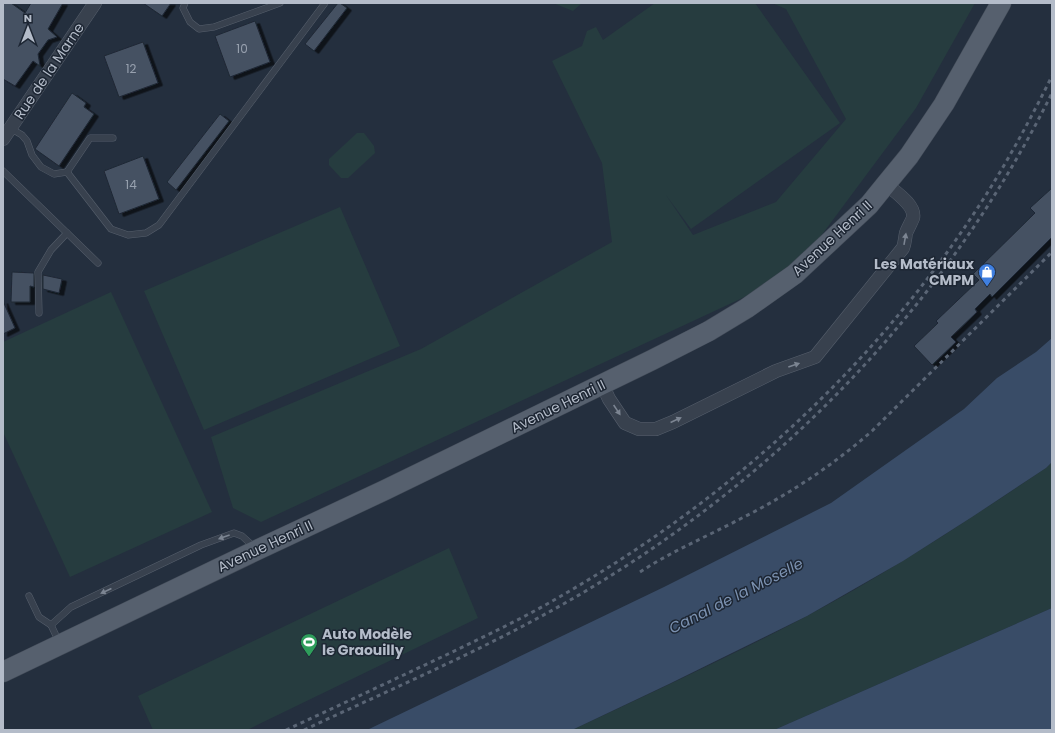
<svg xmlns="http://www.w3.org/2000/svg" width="1055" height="733" viewBox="0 0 1055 733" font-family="Poppins,sans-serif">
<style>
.green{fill:#263c3f}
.water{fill:#394c67}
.building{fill:#455162;stroke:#1f2835;filter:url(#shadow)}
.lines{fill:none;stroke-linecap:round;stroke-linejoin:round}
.service-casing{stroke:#565f6c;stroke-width:7}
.minor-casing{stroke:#565f6c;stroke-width:14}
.primary-casing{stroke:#414a57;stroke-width:21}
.service{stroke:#38414e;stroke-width:6}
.minor{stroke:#38414e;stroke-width:13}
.primary{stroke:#56606e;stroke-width:20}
.rail{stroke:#5a6575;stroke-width:3;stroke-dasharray:4 4;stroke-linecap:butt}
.oneway{fill:#7c8592}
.labels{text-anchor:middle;stroke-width:3;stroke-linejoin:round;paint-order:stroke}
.number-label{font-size:12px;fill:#98a1af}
.street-label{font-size:14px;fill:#b4bcc9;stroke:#1d2633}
.poi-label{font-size:14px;font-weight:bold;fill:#b4bcc9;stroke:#1d2633;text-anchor:end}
.water-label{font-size:15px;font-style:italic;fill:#7c92b1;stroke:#1d2633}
</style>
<defs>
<filter id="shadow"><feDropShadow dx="4.5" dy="2.5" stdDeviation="0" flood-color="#0009"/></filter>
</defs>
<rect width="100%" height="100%" fill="#242f3e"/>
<g class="green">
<polygon points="553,3 582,3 573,11"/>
<polygon points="655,3 755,3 840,123 691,229 666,195 693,235 776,202 846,119 786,9 772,3 975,3 916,108 792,275 261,522 233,508 211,437 421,349 612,242 602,163 552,61 582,46 587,31 596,27 603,40"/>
<polygon points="357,133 364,133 374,146 375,153 348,178 341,178 329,165 329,159"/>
<polygon points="340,207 400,346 204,430 144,291"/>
<polygon points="111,292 212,512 70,577 3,432 3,342"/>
<path d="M1052 462V608L774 730H572C651 693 730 657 807 616 890 572 968 520 1046 468Z"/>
<polygon points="449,548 478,618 247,730 153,730 138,696"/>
</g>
<g class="water">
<polygon points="1052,338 1052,462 1046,468 972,517 903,561 807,616 669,684 572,730 367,730 664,587 831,503 964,409 997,378 1036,352"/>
<polygon points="1052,608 1052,730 774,730"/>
</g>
<g class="building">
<polygon points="3,3 11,3 25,13 31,3 63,3 48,29 57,37 48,40 38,54 40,66 33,61 15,86 3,79"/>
<polygon points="143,3 171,3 162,16"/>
<polygon points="338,3 340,3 347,8 314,51 305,44"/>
<polygon points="255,21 270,62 230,77 215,36"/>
<polygon points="143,42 158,83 119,97 104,56"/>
<polygon points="72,93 86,103 84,107 94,114 59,166 35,149"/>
<polygon points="220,114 229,121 176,190 167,182"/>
<polygon points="143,156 159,199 119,214 104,171"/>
<polygon points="1052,188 1052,237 992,297 990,294 975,309 977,312 951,337 956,342 932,365 914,346 938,323 936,321 979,280 973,274 1035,213 1030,208"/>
<polygon points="12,272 34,273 34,287 30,286 30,302 11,302"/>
<polygon points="43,275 62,279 59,293 43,289"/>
<polygon points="3,301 15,328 3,334"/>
</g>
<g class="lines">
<g class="service-casing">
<g id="service">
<polyline points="185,3 183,8 190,22 199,29 214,27 280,3"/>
<polyline points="10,128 22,135 27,141 32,155 41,167 54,174 67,172 111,229 128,235 146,233 159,225 325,3"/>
<polyline points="3,171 98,263"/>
<polyline points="67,172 90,138 113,138"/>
<polyline points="39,313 38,272 51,250 67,233"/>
<polyline points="29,596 39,617 51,625 59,642"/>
<polyline points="51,625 71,607 201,545 234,533 242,536 254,547"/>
</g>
</g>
<g class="minor-casing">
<g id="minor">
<polyline points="3,139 95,3"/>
<path d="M602 384 609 399 625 423 639 429H656L673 422 776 371 815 357 903 248C905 243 905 238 906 233 908 228 911 223 913 218 916 205 895 192 886 184"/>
</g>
</g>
<g class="primary-casing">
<polyline id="primary" points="3,672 257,550 385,490 652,360 709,331 747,308 795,274 869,205 886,184 909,156 944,104 1001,3"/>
</g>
<use href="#service" class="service"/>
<use href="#minor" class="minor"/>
<use href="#primary" class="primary"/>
<g class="rail">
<path d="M640 572C672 551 706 537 740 519 788 495 832 466 872 431L1052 252"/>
<path d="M286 730C340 705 393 680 446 655 485 636 524 618 561 596 731 498 878 364 984 198 1009 159 1031 118 1052 76"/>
<path d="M304 730C402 684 502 642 594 586 789 468 950 298 1052 93"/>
</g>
</g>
<defs><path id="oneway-solid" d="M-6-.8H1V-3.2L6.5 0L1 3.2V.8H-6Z"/></defs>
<g class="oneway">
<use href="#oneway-solid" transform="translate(905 239) rotate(-80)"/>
<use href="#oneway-solid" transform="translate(794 365) rotate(-19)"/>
<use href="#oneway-solid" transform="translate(617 410) rotate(56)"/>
<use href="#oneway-solid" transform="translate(676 420) rotate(-25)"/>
<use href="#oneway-solid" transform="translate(224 537) rotate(160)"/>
<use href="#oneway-solid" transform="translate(106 591) rotate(155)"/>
</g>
<defs>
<g id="shop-pin" transform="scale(0.9)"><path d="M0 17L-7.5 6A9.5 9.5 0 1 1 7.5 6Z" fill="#3f7fe0" stroke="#1d2633"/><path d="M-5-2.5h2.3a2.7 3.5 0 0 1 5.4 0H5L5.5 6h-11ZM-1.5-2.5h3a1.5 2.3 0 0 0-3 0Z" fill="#fff"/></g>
<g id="stadium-pin" transform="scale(0.9)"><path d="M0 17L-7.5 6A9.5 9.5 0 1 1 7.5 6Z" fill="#2e9e5b" stroke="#1d2633"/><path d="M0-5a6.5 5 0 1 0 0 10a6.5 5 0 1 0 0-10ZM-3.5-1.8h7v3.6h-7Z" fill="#fff"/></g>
</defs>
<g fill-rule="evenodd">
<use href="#shop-pin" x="987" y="272"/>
<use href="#stadium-pin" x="309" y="642"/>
</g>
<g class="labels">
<g class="number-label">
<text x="242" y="53">10</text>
<text x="131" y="73">12</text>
<text x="131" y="189">14</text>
</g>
<g class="street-label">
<text transform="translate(49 71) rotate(-56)" y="5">Rue de la Marne</text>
<text transform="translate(832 238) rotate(-43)" y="5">Avenue Henri II</text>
<text transform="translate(558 406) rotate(-26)" y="5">Avenue Henri II</text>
<text transform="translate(265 546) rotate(-25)" y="5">Avenue Henri II</text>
</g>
<g class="poi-label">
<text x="974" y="269">Les Matériaux<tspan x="974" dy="16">CMPM</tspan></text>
<text x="322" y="639" text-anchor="start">Auto Modèle<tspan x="322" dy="16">le Graouilly</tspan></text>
</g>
<g class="water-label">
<text transform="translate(736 596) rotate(-27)" y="5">Canal de la Moselle</text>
</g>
</g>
<rect width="1055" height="733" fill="none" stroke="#b4bcc9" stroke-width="8"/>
<g transform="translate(28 28)" stroke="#1d2633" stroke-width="3" paint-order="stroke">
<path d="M0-3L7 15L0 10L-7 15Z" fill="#b4bcc9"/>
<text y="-6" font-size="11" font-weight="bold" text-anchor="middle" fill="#b4bcc9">N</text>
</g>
</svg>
